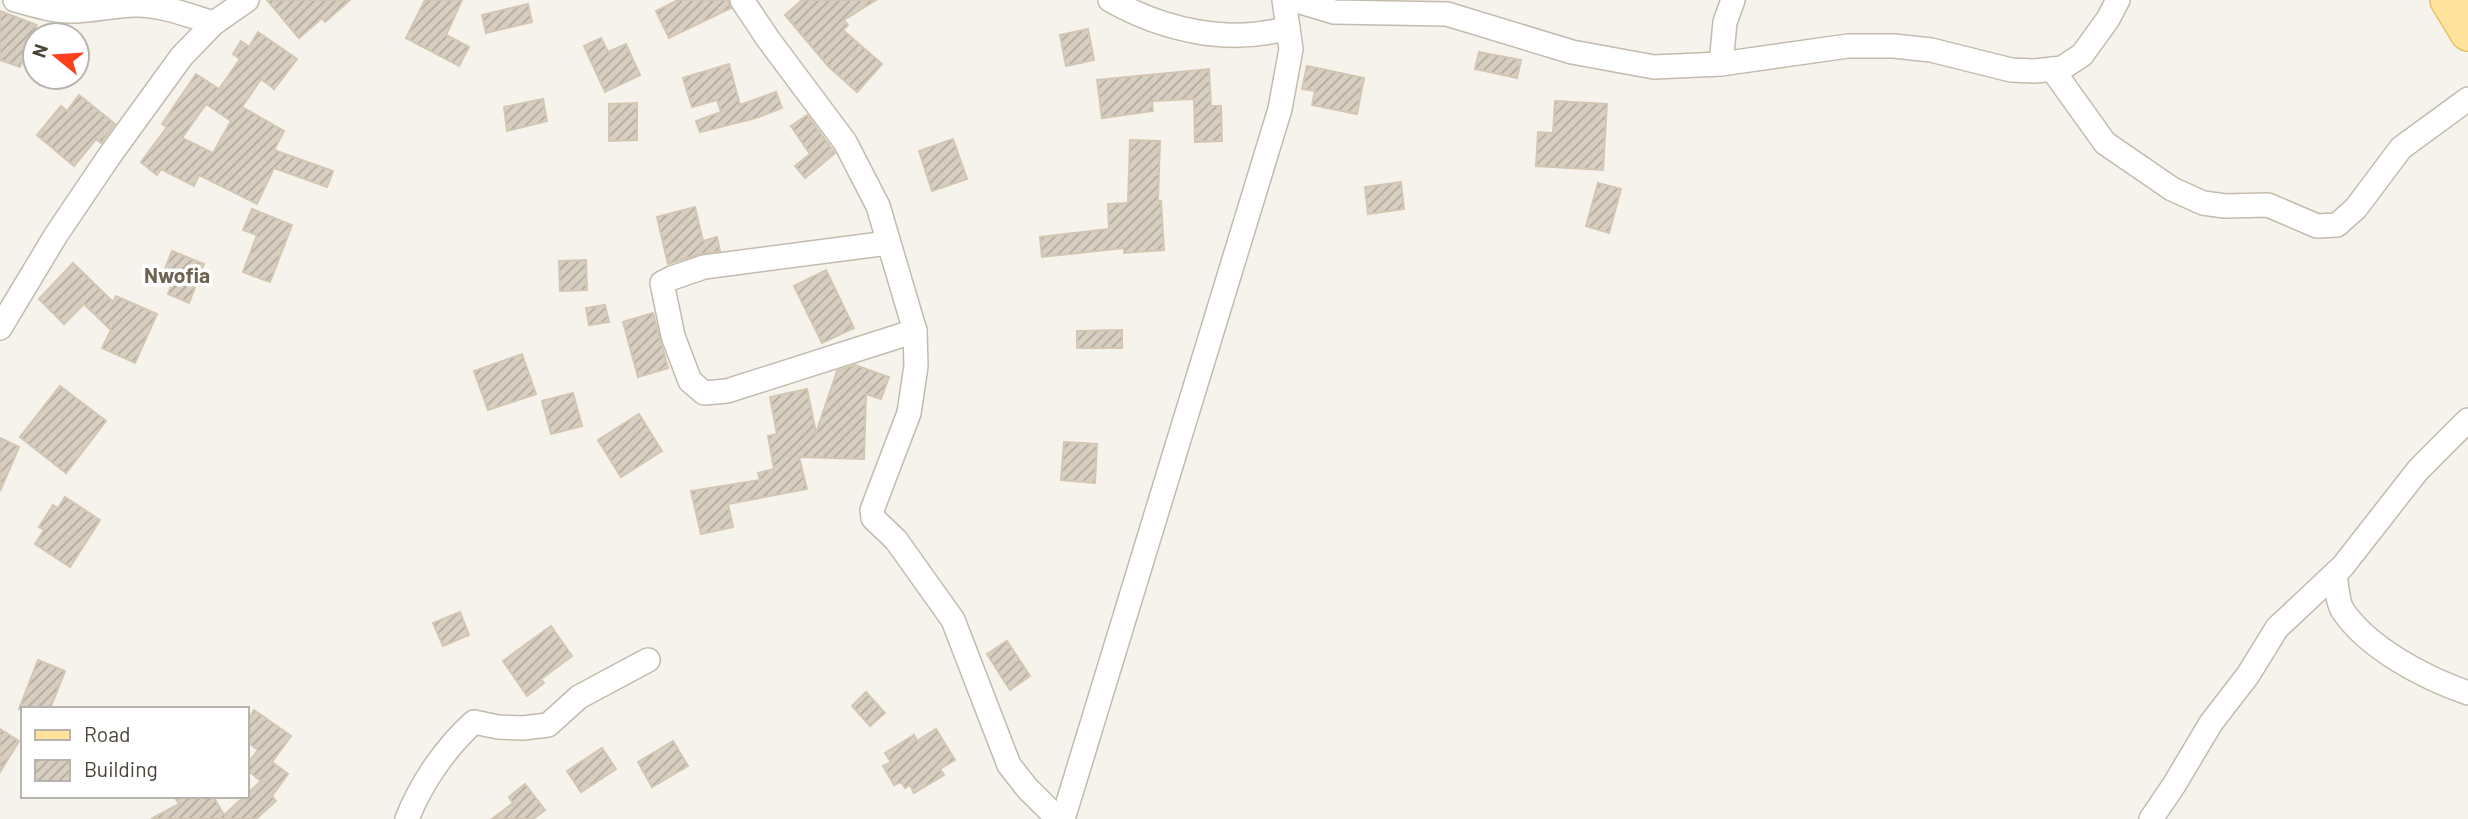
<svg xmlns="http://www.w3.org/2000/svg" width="2468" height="819" viewBox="0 0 2468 819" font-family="Barlow,sans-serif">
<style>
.building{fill:url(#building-hatch);stroke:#d3c7b4;stroke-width:2;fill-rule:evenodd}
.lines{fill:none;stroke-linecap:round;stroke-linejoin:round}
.minor-casing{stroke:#c2bbae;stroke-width:26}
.primary-casing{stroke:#e6c16a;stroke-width:38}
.minor{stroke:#fff;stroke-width:23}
.primary{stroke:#ffe39c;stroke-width:35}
.labels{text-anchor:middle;stroke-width:7;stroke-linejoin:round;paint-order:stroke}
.quarter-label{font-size:21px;font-weight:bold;fill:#6e6250;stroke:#fff}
</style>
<defs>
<pattern id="building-hatch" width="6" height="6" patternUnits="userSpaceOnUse" patternTransform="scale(1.75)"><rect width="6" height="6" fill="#d8cfc1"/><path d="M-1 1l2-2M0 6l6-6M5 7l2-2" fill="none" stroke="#b1aa9e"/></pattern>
</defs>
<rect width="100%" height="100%" fill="#f6f3ec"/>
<g class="building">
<polygon points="267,0 350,0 325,22 322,18 299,38"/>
<polygon points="425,0 462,0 446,35 469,47 459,66 406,38"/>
<polygon points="678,0 728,0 731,8 669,38 656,11"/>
<polygon points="802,0 876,0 844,20 848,25 843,30 882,64 857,92 828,66 785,15"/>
<polygon points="528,4 532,22 486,33 482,15"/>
<polygon points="0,11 37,25 20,67 0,60"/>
<polygon points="1088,29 1094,60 1066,66 1060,35"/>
<path d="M258 32 297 59 274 89 261 79 242 107 284 131 274 150 333 171 327 187 274 168 257 204 199 175 194 186 161 169 157 175 141 162 167 127 162 124 196 74 219 89 240 59 233 54 241 41 249 47ZM206 104 231 121 213 153 182 138Z"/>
<polygon points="601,38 608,52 626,44 640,75 605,92 584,46"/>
<polygon points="1479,52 1521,60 1517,78 1475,69"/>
<polygon points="729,64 740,105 776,92 782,108 756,118 700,132 696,121 721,112 717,100 692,107 683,78"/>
<polygon points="1307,66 1364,78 1357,114 1312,105 1315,91 1302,89"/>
<polygon points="1209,69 1211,106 1221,106 1222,141 1195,142 1194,99 1152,101 1153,111 1102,118 1097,80"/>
<polygon points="79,95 115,124 101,143 96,139 74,166 37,135 61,106 67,111"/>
<polygon points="543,99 547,121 507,131 504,107"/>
<polygon points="1555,101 1607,104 1603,170 1536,166 1538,132 1553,133"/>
<polygon points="637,103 637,140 609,141 609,104"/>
<polygon points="807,115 835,153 805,178 795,166 810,154 791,126"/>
<polygon points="953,139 967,179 932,191 919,151"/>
<polygon points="1130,140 1160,141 1158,201 1161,201 1164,250 1124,253 1124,248 1042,257 1040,237 1109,229 1108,204 1128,203"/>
<polygon points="1401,182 1404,209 1368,214 1365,187"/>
<polygon points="1598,183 1621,189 1609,233 1586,226"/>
<polygon points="695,207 703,241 717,237 720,251 700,254 668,264 657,217"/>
<polygon points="252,209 292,225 270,282 243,272 257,235 243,230"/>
<polygon points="172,251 204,264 189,303 168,294 174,278 163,274"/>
<polygon points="586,260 587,290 560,291 559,261"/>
<polygon points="73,263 113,302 116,296 157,314 135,363 102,348 111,330 84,304 64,324 39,299"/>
<polygon points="826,270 854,328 822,343 794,286"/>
<polygon points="605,305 609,322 589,325 586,308"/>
<polygon points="653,313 668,368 638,377 623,322"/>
<polygon points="1122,330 1122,348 1077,348 1077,331"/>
<polygon points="522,354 536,394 488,410 474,371"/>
<polygon points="855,365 889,377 881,399 866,394 864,459 799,457 807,489 728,504 733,527 701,534 691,491 760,480 758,473 774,469 768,436 777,434 770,397 807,389 816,433 837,371"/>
<polygon points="60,386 106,421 66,473 20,437"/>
<polygon points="573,393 582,426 551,434 542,401"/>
<polygon points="639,414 662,451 621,477 598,440"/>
<polygon points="0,438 19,447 0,491"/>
<polygon points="1064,442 1097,444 1095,483 1061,480"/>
<polygon points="65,497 100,520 70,567 35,544 44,530 39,527 53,505 58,508"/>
<polygon points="460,612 469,635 443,646 433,623"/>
<polygon points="551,626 572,656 541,679 544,683 527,696 503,661"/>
<polygon points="1007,641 1030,676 1010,690 987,654"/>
<polygon points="38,660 65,671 50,709 19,709"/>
<polygon points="866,692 885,713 870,726 852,706"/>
<polygon points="254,710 291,736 272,762 288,774 272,796 276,801 256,819 151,819 179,804 174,796 213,796 224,815 261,781 247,770 247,764 258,750 247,742 247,722"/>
<polygon points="0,729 19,741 0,772"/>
<polygon points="936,729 955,760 940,769 944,775 914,793 910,785 905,788 901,782 894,785 883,766 891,762 885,753 914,735 917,741"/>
<polygon points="673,741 688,766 652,787 638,762"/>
<polygon points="602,748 616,769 581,792 567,771"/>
<polygon points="525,784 545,810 533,819 492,819 513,803 509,797"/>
</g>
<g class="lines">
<g class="minor-casing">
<g id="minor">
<path d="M15 0C34 5 54 12 74 11 96 11 117 4 140 5 165 6 190 16 214 23"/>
<polyline points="742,0 768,39 845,142 878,206 915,331 916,366 909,413 872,510 873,518 896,540 953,620 1009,765 1027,788 1058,819"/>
<path d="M1110 0C1163 30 1228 45 1288 28"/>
<polyline points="1294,0 1334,12 1447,14 1572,52 1654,67 1721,64 1848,46 1894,46 1931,50 2011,70 2035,71 2062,68 2082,55 2108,19 2118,0"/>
<polyline points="1721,64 1725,22 1733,0"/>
<polyline points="2052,69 2105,143 2172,189 2203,203 2225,206 2268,205 2317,226 2337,225 2356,208 2401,148 2468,99"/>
<polyline points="888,243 704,267 672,278 662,283 673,336 690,381 704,393 727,391 915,331"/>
<polyline points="0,328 56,235 110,155 182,56 214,23 247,0"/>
<path d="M2335 574C2337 585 2337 602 2343 611 2369 649 2425 678 2468 693"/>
<path d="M407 819C421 783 446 747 474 722L498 727 523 728 548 725 579 697 648 660"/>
<polyline points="1063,819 1280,109 1291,49 1284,0"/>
<polyline points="2151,819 2174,785 2211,723 2248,675 2277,628 2343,566 2418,470 2468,420"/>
</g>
</g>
<g class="primary-casing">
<polyline id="primary" points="2448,0 2468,33"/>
</g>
<use href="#minor" class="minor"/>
<use href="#primary" class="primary"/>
</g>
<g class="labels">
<g class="quarter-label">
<text x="177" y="283">Nwofia</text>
</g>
</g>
<rect x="21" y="707" width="228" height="91" fill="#ffffff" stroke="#b7b4b0" stroke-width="2"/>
<rect x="35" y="730" width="35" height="10" fill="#ffe39c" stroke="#b7b4b0" stroke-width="2"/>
<text x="84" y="742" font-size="21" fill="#4b4439">Road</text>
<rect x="35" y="760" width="35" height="21" fill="url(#building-hatch)" stroke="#b7b4b0" stroke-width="2"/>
<text x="84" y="777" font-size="21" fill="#4b4439">Building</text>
<g transform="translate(56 56) rotate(288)"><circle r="33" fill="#ffffff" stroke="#b7b4b0" stroke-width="2"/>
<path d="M0-5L12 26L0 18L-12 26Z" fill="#fc3f1d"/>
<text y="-10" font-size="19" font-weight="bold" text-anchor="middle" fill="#4b4439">N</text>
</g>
</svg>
